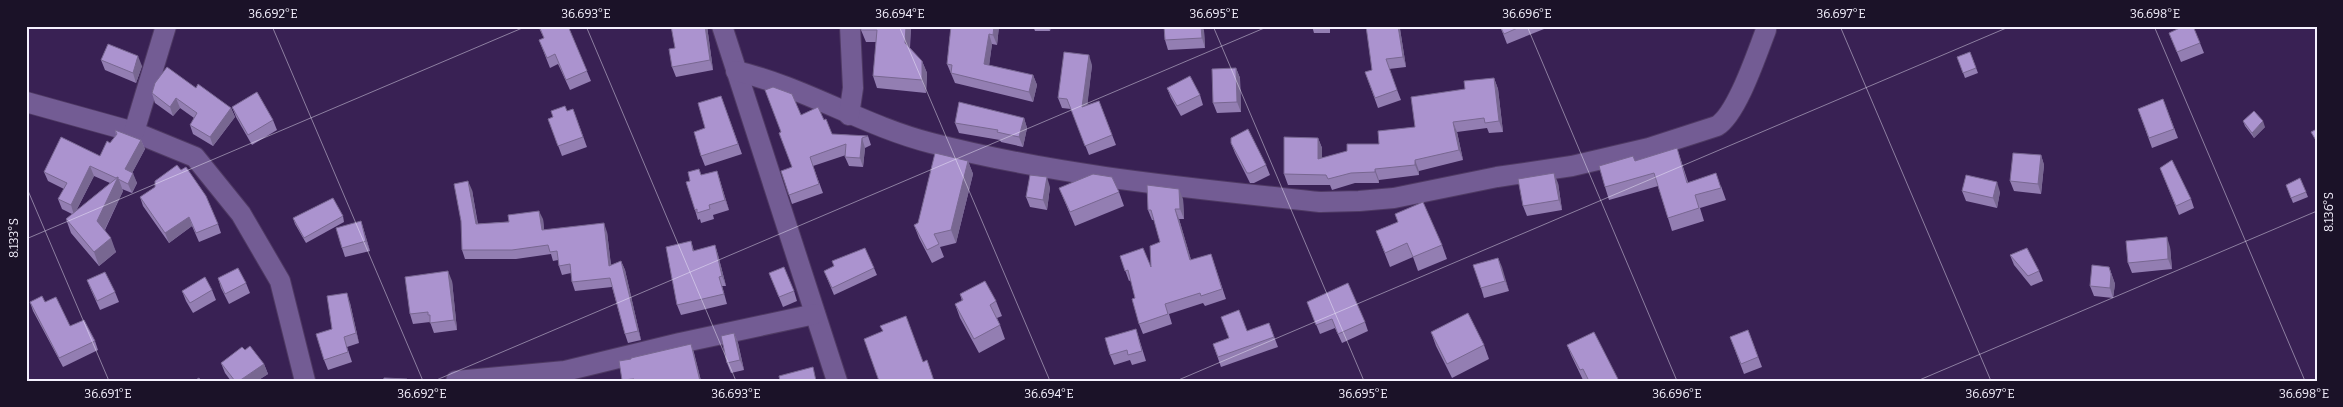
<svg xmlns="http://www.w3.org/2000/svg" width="2343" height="407" viewBox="0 0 2343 407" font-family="Bitter,serif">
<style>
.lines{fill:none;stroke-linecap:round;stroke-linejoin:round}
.minor-casing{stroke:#4f3a64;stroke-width:22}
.minor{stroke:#735c94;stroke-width:20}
.wall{fill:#937eb2;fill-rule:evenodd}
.shaded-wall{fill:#786791}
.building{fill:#ab93cf;stroke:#786791}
.ticks{fill:none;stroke:#f5f1fe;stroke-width:1;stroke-opacity:0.45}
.neatline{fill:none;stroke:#f5f1fe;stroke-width:2}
.ticks-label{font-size:12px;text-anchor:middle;fill:#f5f1fe}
</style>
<rect width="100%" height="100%" fill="#392154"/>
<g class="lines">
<g class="minor-casing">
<g id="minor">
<polyline points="722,26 837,381"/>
<path d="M736 71C804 87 864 126 931 143 1058 176 1190 188 1320 202L1359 201 1394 198 1497 177 1572 166 1649 148 1717 126C1737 114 1757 53 1766 30V26"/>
<polyline points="26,102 134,132 195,157 241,214 280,281 305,381"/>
<polyline points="849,115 853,88 850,26"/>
<polyline points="134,132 166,26"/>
<polyline points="456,381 565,371 680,343 815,314"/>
</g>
</g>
<use href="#minor" class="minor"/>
</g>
<g class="wall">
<polygon points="538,26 568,26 591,81 570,90 558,64 550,68 539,40 544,38"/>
<polygon points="707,26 713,70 676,77 672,67 675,48"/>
<polygon points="861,26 911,26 910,48 922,61 927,73 926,93 877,88 873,76 876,42 866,42 861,30"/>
<polygon points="951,26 999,26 997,45 992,44 989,65 1033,75 1037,85 1033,102 955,83 947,64"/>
<polygon points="1033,26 1051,26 1050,31 1035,31"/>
<polygon points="1164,26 1202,26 1204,31 1205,48 1168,50 1165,40"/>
<polygon points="1312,26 1330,26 1330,33 1314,33"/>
<polygon points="1500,26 1558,26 1550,29 1549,27 1507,44"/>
<polygon points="1400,29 1406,67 1389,69 1401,100 1378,108 1365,72 1372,70"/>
<polygon points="2169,33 2200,43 2204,53 2181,62"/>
<polygon points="1970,52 1978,73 1965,78 1957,57"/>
<polygon points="101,60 142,66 136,83 105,70"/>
<polygon points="1092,65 1087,105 1099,101 1116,145 1089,155 1071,109 1062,108 1058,98"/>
<polygon points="1236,68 1240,78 1241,112 1217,113 1213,103"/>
<polygon points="1494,78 1498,89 1503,132 1489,133 1487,128 1457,132 1463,160 1419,171 1419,175 1379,180 1379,183 1355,183 1332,190 1330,185 1288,185 1284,174 1318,138 1322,148 1322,158 1379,144 1415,127 1465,89"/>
<polygon points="196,88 231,108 235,117 213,146 193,134 190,125 194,118 180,108 173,116 155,103 152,93"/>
<polygon points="1167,88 1200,95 1203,105 1181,116 1171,98"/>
<polygon points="721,96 742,154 705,166 701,156 705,128"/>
<polygon points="2163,99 2178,138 2152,148 2138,109"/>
<polygon points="232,107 273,120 277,130 252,145 236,117"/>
<polygon points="573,109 587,147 562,156 548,119"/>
<polygon points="801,115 824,120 832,134 868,136 871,145 865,148 863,167 849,166 845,157 846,155 813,166 823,193 792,204 789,195 792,167 781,132"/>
<polygon points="1024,118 1027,128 1023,147 1001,142 1000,140 959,133 955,123"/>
<polygon points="2243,121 2265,127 2254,138 2245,126"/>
<path d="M115 130 141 140 145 149 132 173 137 183 132 193 122 189 123 191 105 230 116 252 99 266 71 233 66 219 72 214 62 209 58 199 64 189 48 181 44 172 100 156 116 135ZM94 176 110 183 76 211Z"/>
<polygon points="1231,143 1266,165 1270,175 1254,183 1250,183 1235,153"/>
<polygon points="1677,148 1688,182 1721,186 1726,200 1700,208 1704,221 1672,231 1658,186 1609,200 1605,187 1635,161"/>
<polygon points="2041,155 2044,165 2041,194 2014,191 2010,181"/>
<polygon points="968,161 973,174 956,243 940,247 944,257 932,263 919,238 914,225 918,223"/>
<polygon points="2160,168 2191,199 2194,208 2179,215"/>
<polygon points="699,169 701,175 717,171 729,210 713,215 714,219 701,223 700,219 698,220 695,210 690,181"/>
<polygon points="1558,183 1562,210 1527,216 1523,206"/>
<polygon points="2286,185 2306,192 2308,197 2293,203"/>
<polygon points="1050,187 1047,210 1030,207 1026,197"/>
<polygon points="1059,188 1119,192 1124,206 1075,226"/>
<polygon points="472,190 478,224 543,219 544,230 607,232 611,265 621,261 625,270 641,340 628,343 625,334 612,287 575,291 572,282 571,273 562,275 559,266 558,260 553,261 551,254 516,259 465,259 462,250"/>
<polygon points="1962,191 2000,192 1997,208 1966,201"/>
<polygon points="140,197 218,224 221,233 199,242 192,226 169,243 143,206"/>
<polygon points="1183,199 1184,219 1179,219 1191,260 1211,254 1226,299 1205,306 1203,303 1169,314 1172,324 1143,334 1139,324 1135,298 1131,280 1129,281 1120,256 1151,267 1160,242 1154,220 1152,220 1148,210"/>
<polygon points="1395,214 1442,245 1447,259 1418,271 1413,257 1390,267 1376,231 1398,222"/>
<polygon points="343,216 344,222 306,243 295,224 293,218"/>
<polygon points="361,221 370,251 345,257 342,248"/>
<polygon points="691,241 694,251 715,245 718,255 726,286 722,286 727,304 681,315 677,305"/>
<polygon points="2170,247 2172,269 2132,273 2128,263"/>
<polygon points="2010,255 2039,271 2043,281 2031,286 2014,265"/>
<polygon points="1498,258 1509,291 1484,298 1481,288"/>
<polygon points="2109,267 2115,284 2113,298 2094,296 2090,286"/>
<polygon points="874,268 877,275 834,295 824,271"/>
<polygon points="769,273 794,291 797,301 783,307"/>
<polygon points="218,278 246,283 250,293 229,304 221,288"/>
<polygon points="87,280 115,292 119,302 100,310 91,290"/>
<polygon points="452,281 457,330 434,333 430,322 413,324 410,314"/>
<polygon points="212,290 216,300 193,313 186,301 182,291"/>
<polygon points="960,294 996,301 1002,316 997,318 1000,325 1005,339 979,353 960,318 955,304 962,301"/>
<polygon points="30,302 45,302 70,326 95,341 98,350 63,367 33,311"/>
<polygon points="1307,302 1365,322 1368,331 1342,343 1335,328 1320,334"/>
<polygon points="350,303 359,343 347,347 352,362 328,370 324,360 332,329"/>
<polygon points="1269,323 1278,347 1221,367 1213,344"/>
<polygon points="1136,329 1146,361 1132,365 1130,360 1114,365 1110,355"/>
<polygon points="1748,330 1762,367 1744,374 1730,337"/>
<polygon points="1431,332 1484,345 1489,359 1452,378 1436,346"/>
<polygon points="734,333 738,343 744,370 731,373 727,363"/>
<polygon points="691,344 694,353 701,381 622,381 631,359"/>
<polygon points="1567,345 1619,381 1587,381 1586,379 1583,380 1571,355"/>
<polygon points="245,350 264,364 268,374 257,381 231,381 225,373 221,363"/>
</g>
<g class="shaded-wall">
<polygon points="705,26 707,26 713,70 710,60"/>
<polygon points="906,26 911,26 909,56 905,43"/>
<polygon points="994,26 999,26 997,45 993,35"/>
<polygon points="1048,26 1051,26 1050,31"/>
<polygon points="1201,26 1202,26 1204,31 1205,48 1202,38"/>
<polygon points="1398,26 1400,26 1400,29 1406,67 1403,57"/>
<polygon points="989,34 992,44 988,74 984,64"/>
<polygon points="1089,55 1092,65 1086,117 1082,107"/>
<polygon points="138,56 142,66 136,83 133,73"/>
<polygon points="922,61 927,73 926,93 922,80"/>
<polygon points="1236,68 1240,78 1241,112 1237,102"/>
<polygon points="1033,75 1037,85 1033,102 1029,92"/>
<polygon points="1494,78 1498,89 1503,132 1499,121"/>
<polygon points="176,98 180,108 173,116 170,107"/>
<polygon points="231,108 235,117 213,146 210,137"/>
<polygon points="1024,118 1027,128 1023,147 1019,137"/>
<polygon points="2263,121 2265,127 2254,138 2252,133"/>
<polygon points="1453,122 1457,132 1463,160 1459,150"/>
<polygon points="862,138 865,148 863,167 860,158"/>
<polygon points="1318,138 1322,148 1322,170 1318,159"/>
<polygon points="141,140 145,149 129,179 125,169"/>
<polygon points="2041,155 2044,165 2041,194 2038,184"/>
<polygon points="1415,160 1419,171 1419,175 1415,165"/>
<polygon points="968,161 973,174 956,243 951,230"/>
<polygon points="90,166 94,176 74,215 71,205"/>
<polygon points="1375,169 1379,180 1379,183 1375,172"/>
<polygon points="717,171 720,181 729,210 725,200"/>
<polygon points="133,173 137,183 132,193 128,184"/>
<polygon points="1554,173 1558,183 1562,210 1559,200"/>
<polygon points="118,177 123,191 102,235 97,221"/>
<polygon points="1047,177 1050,187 1047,210 1043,200"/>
<polygon points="468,181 472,190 479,233 476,224"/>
<polygon points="1997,182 2000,192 1997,208 1993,198"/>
<polygon points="1179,189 1183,199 1184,219 1180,209"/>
<polygon points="1175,209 1179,219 1194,270 1190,260"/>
<polygon points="539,211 543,219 545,239 542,230"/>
<polygon points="189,217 192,226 169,243 165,233"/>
<polygon points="361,221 370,251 366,241"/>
<polygon points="604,223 607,232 612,275 609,266"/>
<polygon points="2167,237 2170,247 2172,269 2168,259"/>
<polygon points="111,238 116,252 99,266 94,252"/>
<polygon points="715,245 718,255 726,286 722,276"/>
<polygon points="1498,258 1502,267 1509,291 1505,281"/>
<polygon points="621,261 625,270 641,340 638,331"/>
<polygon points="2109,267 2115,284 2113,298 2110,288"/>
<polygon points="448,271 452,281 457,330 454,320"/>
<polygon points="347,293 350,303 359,343 356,333"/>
<polygon points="734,333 738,343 744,370 740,360"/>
<polygon points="691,344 694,353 701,381 700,381"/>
<polygon points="264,364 268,374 257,381 239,381"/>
</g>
<g class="building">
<polygon points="539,26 568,26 587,71 566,80 555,54 547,58 539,40 544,38"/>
<polygon points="671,26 705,26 710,60 672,67 669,49 675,48"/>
<polygon points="861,26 906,26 905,43 922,61 922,80 873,76 877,30 861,30"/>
<polygon points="951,26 994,26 993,35 989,34 984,64 1033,75 1029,92 951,73 952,65 947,64"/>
<polygon points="1164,26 1201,26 1202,38 1165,40"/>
<polygon points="1366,26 1398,26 1403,57 1386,59 1397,90 1375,98 1365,72 1372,70"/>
<polygon points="1500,26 1522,26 1504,34"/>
<polygon points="2184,26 2193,26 2200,43 2177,52 2169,33"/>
<polygon points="108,44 138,56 133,73 101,60"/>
<polygon points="1064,52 1089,55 1082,107 1099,101 1112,135 1085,146 1067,99 1058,98"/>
<polygon points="1970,52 1976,68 1963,73 1957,57"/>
<polygon points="167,67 196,88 198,84 231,108 210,137 190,125 197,113 176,98 170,107 152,93 155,83"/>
<polygon points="1236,68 1237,102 1213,103 1212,69"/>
<polygon points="1190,76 1200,95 1177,106 1167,88"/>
<polygon points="1494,78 1499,121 1485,123 1484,118 1453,122 1459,150 1415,160 1415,165 1375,169 1375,172 1351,173 1328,179 1326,175 1284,174 1284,137 1318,138 1318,159 1347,151 1347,144 1379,144 1378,131 1415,127 1411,97 1465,89 1464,81"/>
<polygon points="773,87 792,94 801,115 818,107 824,120 826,119 832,134 868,136 862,138 860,158 845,157 846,144 810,157 819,184 789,195 781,171 792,167 779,133 781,132 765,90"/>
<polygon points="257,92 273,120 248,135 232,107"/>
<polygon points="721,96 738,144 701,156 694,132 705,128 698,103"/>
<polygon points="2163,99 2174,129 2149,138 2138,109"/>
<polygon points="959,102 1024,118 1019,137 997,132 998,130 955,123"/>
<polygon points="565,106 567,111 573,109 583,137 558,146 548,119 553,117 551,111"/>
<polygon points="2254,111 2263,121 2252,133 2243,121"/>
<polygon points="1248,129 1266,165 1250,173 1247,173 1231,143 1231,138"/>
<polygon points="2317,129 2317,142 2311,132"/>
<polygon points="115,130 141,140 125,169 133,173 128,184 118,179 118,177 116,178 90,166 71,205 58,199 67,183 44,172 61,137 100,156 107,141 110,143 117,134"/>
<polygon points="1677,148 1687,183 1716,173 1721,188 1695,195 1699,208 1668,218 1654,173 1605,187 1599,166 1633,156 1635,161"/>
<polygon points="935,153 968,161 951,230 934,234 939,244 927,250 914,225 918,223"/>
<polygon points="2013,153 2041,155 2038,184 2010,181"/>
<polygon points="2172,160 2191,199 2176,206 2160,168"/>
<polygon points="177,165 181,170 186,167 206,196 218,224 196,233 189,217 165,233 140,197 155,187 155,181"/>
<polygon points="699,169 701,175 717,171 725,200 709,205 710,209 697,213 697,209 695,210 686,182 690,181 688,172"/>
<polygon points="1554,173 1559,200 1523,206 1518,179"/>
<polygon points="1093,174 1112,177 1119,192 1070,212 1059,188"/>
<polygon points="1030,175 1047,177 1043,200 1026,197"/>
<polygon points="1966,175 1997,182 1993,198 1962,191"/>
<polygon points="118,177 97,221 111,238 94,252 66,219"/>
<polygon points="2300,178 2306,192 2291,198 2286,185"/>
<polygon points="468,181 476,224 509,222 508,215 539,211 542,230 604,223 609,266 621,261 638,331 625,334 610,278 572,282 570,264 559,266 557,251 550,252 548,245 512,250 462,250 461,221 454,184"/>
<polygon points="1147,185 1179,189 1180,209 1175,209 1190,260 1211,254 1222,289 1201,296 1200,293 1165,304 1168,314 1139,324 1132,299 1135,298 1128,270 1125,271 1120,256 1143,248 1151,267 1150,246 1160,242 1151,210 1148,210"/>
<polygon points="333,198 343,216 304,238 293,218"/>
<polygon points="1423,202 1442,245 1413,257 1407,243 1385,253 1376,231 1398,222 1395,214"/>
<polygon points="361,221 366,241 342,248 336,228"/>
<polygon points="2167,237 2168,259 2128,263 2126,241"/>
<polygon points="691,241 693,251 715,245 722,276 719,277 724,294 677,305 666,247"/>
<polygon points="865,248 874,268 832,288 824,271 834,266 832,261"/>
<polygon points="2027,248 2039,271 2028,276 2010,255"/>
<polygon points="1498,258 1505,281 1481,288 1473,265"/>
<polygon points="2092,265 2109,267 2111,274 2110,288 2090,286"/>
<polygon points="784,267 794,291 779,297 769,273"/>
<polygon points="238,268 246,283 225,294 218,278"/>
<polygon points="448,271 454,320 430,323 430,315 428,315 428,312 410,314 405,277"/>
<polygon points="105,272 115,292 97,301 87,280"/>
<polygon points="205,277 212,290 190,303 182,291"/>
<polygon points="985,281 996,301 990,305 1000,325 974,339 955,304 963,300 960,294"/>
<polygon points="1348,283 1365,322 1338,334 1332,319 1316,325 1307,302"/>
<polygon points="347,293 356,333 344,337 348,352 324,360 316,334 332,329 327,296"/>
<polygon points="42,296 45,302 56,297 70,326 84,320 95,341 59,358 30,302"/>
<polygon points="1239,310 1247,331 1269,323 1274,337 1218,357 1213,344 1229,338 1221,317"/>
<polygon points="1468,313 1484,345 1447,364 1431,332"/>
<polygon points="906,316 923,362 927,360 934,381 879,381 864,339 883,331 880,326"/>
<polygon points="1136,329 1142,351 1128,355 1127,350 1110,355 1105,338"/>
<polygon points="1748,330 1758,357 1741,364 1730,337"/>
<polygon points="1594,332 1619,381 1589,381 1583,369 1580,370 1567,345"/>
<polygon points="734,333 740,360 727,363 721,336"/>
<polygon points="691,344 700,381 635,381 634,379 622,380 619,361 631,359 631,358"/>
<polygon points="250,346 264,364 239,381 235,381 221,363 242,347 245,350"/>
<polygon points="813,367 816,381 780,381 779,376"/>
<polygon points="199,378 201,381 194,381"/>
<polygon points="384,378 407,379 407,381 383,381"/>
</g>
<path class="ticks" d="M272 26 423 381M586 26 736 381M899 26 1050 381M1213 26 1364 381M1527 26 1677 381M1840 26 1991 381M2154 26 2305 381M26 186 109 381M26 239 527 26M434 381 1269 26M1176 381 2011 26M1917 381 2317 211"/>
<rect width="2343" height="407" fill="none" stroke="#1b1228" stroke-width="55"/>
<rect x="28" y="28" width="2288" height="352" class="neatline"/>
<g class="ticks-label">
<text x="273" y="18">36.692°E</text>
<text x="586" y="18">36.693°E</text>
<text x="900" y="18">36.694°E</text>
<text x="1214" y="18">36.695°E</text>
<text x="1527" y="18">36.696°E</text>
<text x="1841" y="18">36.697°E</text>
<text x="2155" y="18">36.698°E</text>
<text transform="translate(2329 212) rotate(-90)" y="4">8.136°S</text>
<text transform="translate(14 238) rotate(-90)" y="4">8.133°S</text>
<text x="108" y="398">36.691°E</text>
<text x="422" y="398">36.692°E</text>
<text x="736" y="398">36.693°E</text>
<text x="1049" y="398">36.694°E</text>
<text x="1363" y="398">36.695°E</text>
<text x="1677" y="398">36.696°E</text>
<text x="1990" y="398">36.697°E</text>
<text x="2304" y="398">36.698°E</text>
</g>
</svg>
